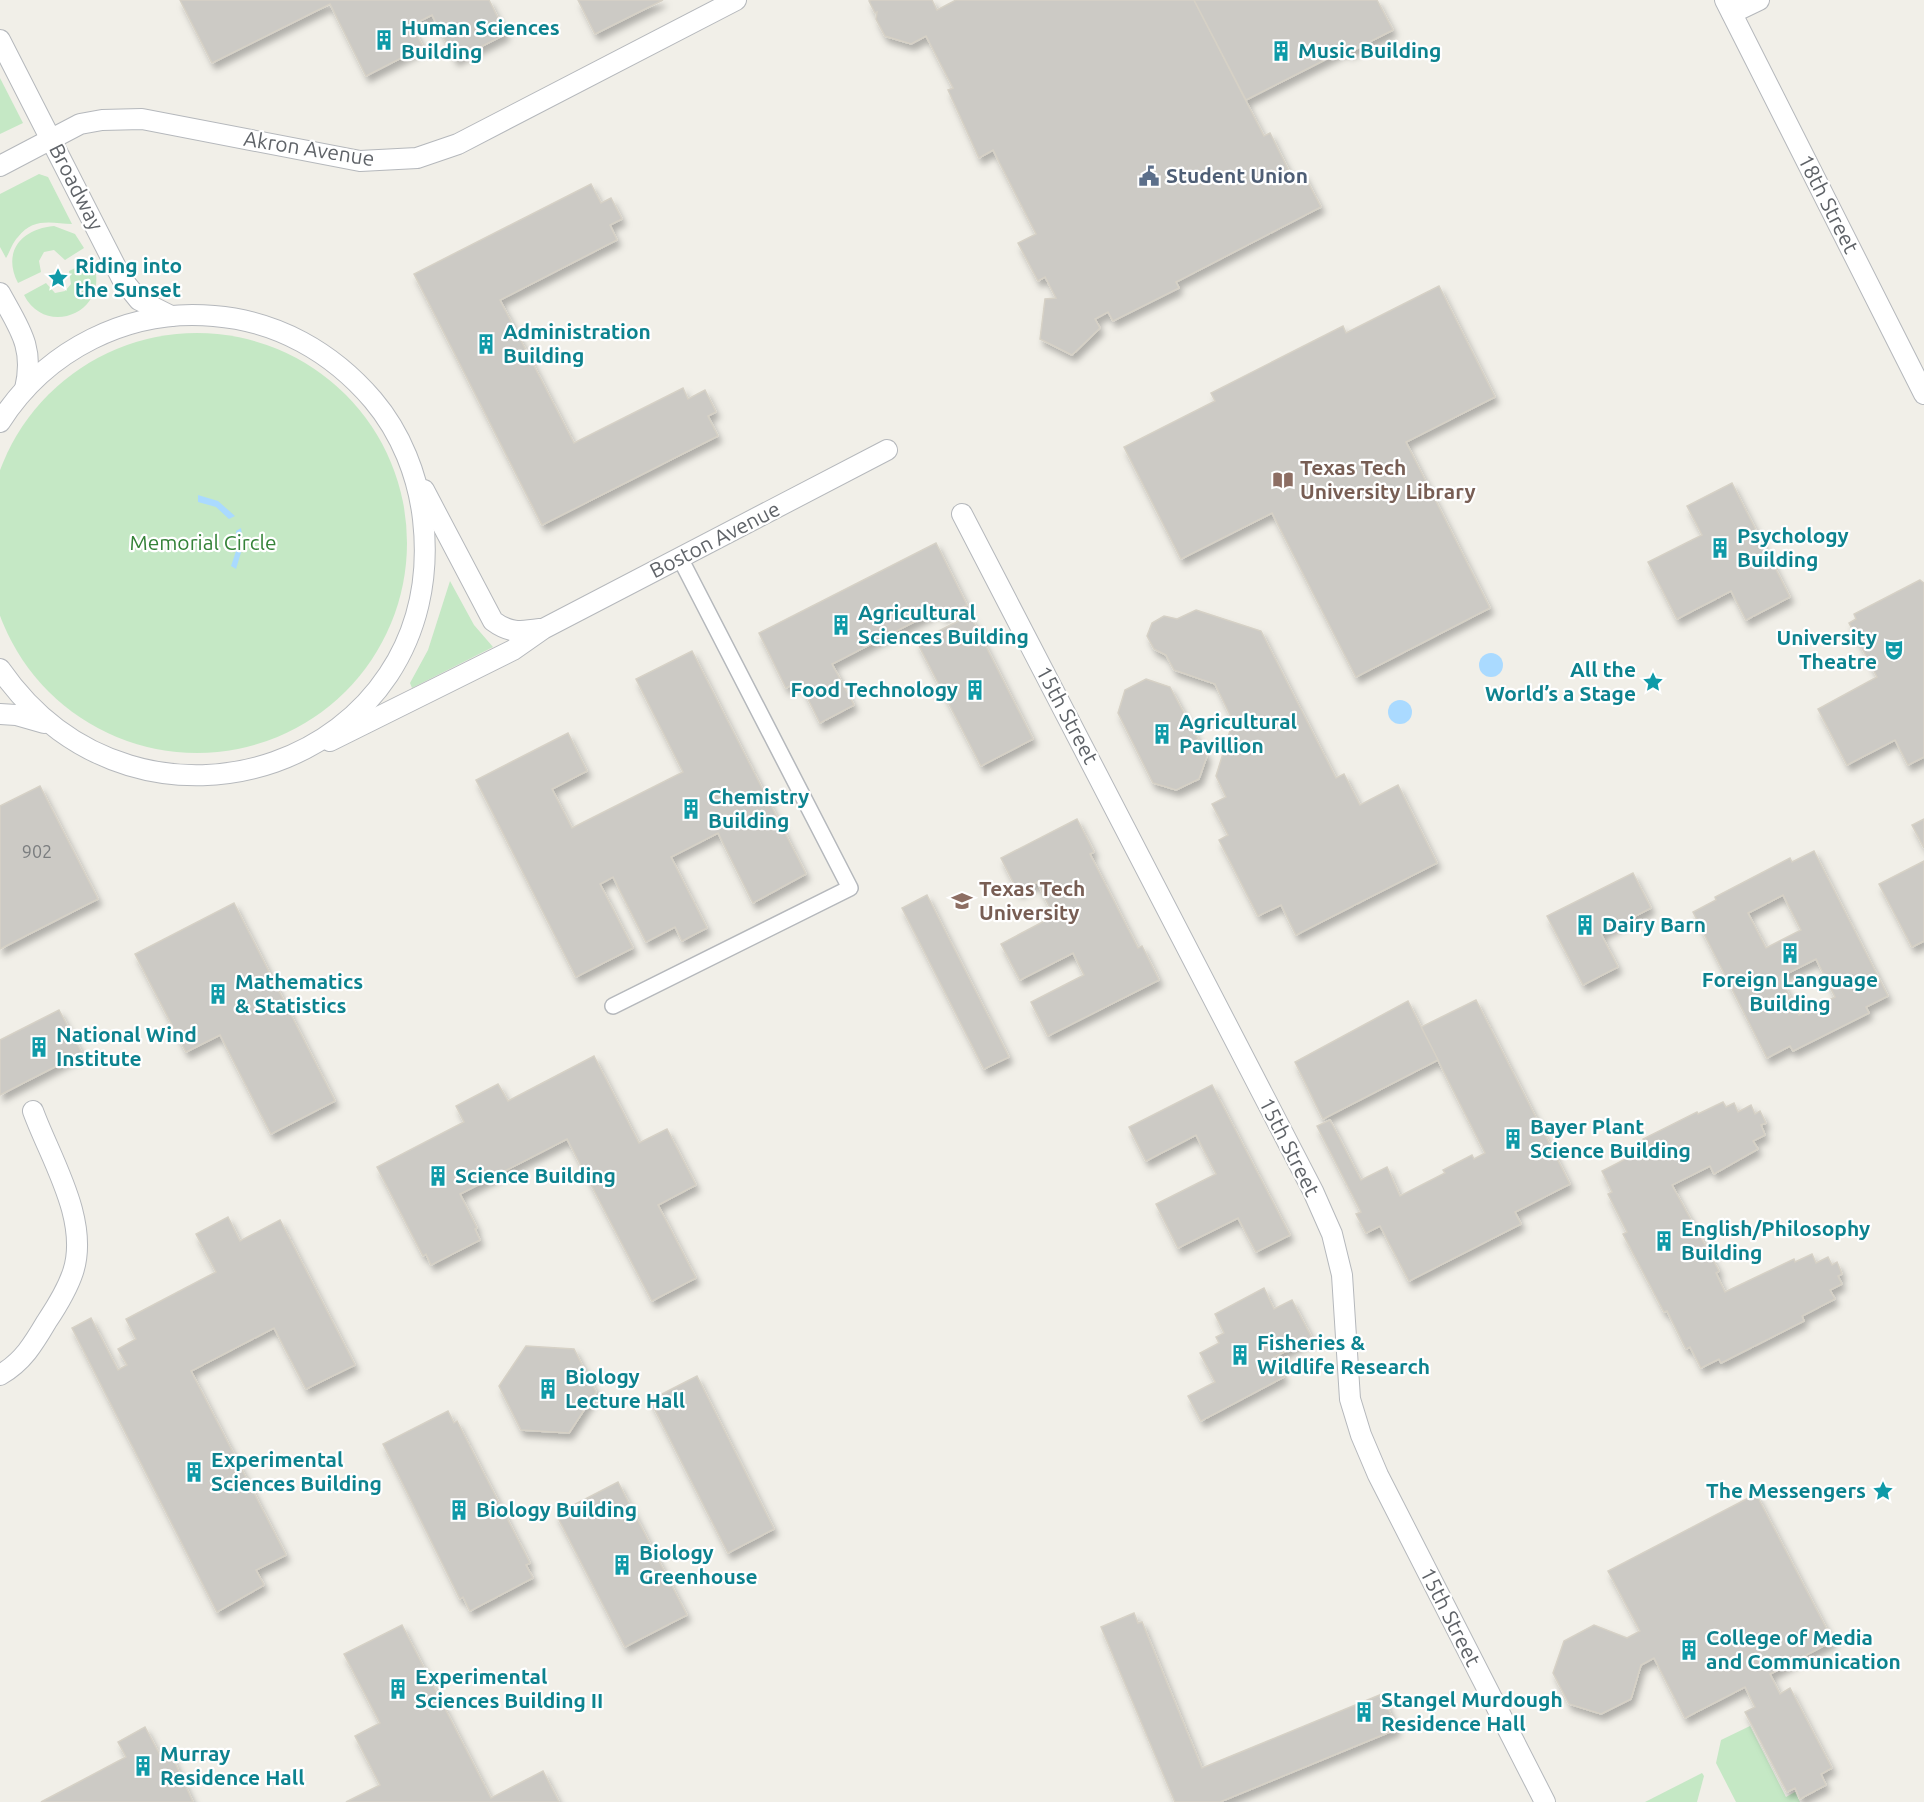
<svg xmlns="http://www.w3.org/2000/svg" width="1924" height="1802" viewBox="0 0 1924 1802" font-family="Ubuntu,sans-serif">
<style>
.green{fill:#c5e8c5}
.water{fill:#aadaff}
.building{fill:#cccac5;stroke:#d6d1c6;stroke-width:1.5;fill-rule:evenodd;filter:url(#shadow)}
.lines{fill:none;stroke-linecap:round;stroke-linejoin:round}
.pedestrian-casing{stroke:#b5b8bc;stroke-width:18}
.minor-casing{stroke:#b5b8bc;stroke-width:22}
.pedestrian{stroke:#fff;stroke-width:15}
.minor{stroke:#fff;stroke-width:20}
.labels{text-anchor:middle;stroke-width:4.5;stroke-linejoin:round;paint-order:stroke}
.number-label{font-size:18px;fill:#7a7d7f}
.culture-label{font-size:21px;font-weight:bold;fill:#0d838f;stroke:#fff;text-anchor:start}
.street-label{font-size:21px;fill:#5f6368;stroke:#fff}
.service-label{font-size:21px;font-weight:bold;fill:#4e5e75;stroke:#fff;text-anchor:start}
.education-label{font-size:21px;font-weight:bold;fill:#785e54;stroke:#fff;text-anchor:start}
.park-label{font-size:21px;fill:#348238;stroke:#fff}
</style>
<defs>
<filter id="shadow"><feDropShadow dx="3.5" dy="6" stdDeviation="3" flood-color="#0004"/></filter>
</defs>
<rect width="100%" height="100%" fill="#f1efe8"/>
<g class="green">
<polygon points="0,78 23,123 0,134"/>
<path d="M39 174 48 177 72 224C52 223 33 217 18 237 12 243 10 252 6 258L0 247V194Z"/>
<path d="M54 226 75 234 84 248 65 260 54 250 44 252 39 261 41 272 18 283C2 252 21 229 54 226Z"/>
<path d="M92 260C114 310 47 340 24 295L46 283 55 293 65 291 71 284 69 271Z"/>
<circle cx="197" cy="543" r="210"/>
<polygon points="450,581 474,625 493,647 412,688 410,683 428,650"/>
<polygon points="1750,1726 1786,1797 1795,1792 1800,1802 1736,1802 1716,1763 1721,1740"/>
<polygon points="1702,1773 1704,1776 1697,1802 1645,1802"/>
</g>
<g class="water">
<polygon points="198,495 218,501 235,516 229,519 216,507 198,502"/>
<polygon points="241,528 243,546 236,569 231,566 237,548 236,531"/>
<circle cx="1491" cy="665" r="12"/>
<circle cx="1400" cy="712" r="12"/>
</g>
<g class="building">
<polygon points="180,0 489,0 506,34 455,60 432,15 412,25 423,47 366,76 330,4 212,63"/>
<polygon points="578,0 663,0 595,34"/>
<polygon points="872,0 932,0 937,10 956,0 1194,0 1264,136 1270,133 1293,179 1303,173 1321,207 1176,282 1179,288 1113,321 1108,312 1095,319 1100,328 1072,355 1040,339 1045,299 1056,298 1045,277 1038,281 1018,243 1036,234 993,150 979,158 948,90 953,88 926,36 911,44 885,36 876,19 877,12 875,13 869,1"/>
<polygon points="1194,0 1377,0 1393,30 1348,53 1346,49 1246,100"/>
<polygon points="591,184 601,203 611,198 622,219 610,225 617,240 500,300 574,443 683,388 688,399 705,390 716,412 708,416 718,436 542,525 414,274"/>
<polygon points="1439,286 1495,397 1406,442 1490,608 1356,677 1272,513 1181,559 1124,447 1215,401 1211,393 1343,326 1346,333"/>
<polygon points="1732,483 1790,597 1746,620 1731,591 1677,619 1648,562 1702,535 1687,506"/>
<polygon points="936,543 967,605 943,617 939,609 832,664 854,705 820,723 799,681 786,688 759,633"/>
<polygon points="1920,580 1924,583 1924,757 1908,765 1895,740 1847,765 1818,709 1877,677 1849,623 1856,619 1854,614"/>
<polygon points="1196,610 1261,631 1336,778 1344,774 1360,805 1398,785 1437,863 1296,935 1281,905 1258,916 1219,840 1228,835 1212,804 1226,797 1216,776 1233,721 1215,684 1174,670 1166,655 1154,649 1147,636 1152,623 1164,616 1177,619"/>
<polygon points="970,615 1033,739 981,766 917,642"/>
<polygon points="692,651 806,874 753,903 718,833 671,857 707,928 682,941 675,927 646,942 613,877 600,884 633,948 576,977 476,780 568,733 587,771 552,789 572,828 683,772 636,679"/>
<polygon points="1146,679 1170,687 1207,756 1199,779 1176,790 1153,783 1118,713 1125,690"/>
<polygon points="40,786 98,899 0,949 0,806"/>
<polygon points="1077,819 1094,852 1090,854 1138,948 1142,946 1159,980 1048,1036 1031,1002 1084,975 1073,953 1020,980 1001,944 1054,916 1037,882 1018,892 1001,858"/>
<polygon points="1924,819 1924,848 1912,825"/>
<path d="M1814 851 1888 996 1866 1007 1869 1013 1793 1051 1790 1046 1767 1058 1693 912 1716 900 1715 897 1790 858 1792 862ZM1783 895 1801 930 1766 948 1748 913ZM1816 959 1835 997 1799 1015 1780 977Z"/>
<polygon points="1924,861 1924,941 1912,947 1879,884"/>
<polygon points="1633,873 1651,908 1601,934 1618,967 1583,985 1547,916"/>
<polygon points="927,895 1009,1057 984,1069 902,908"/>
<polygon points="234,903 335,1101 271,1134 220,1035 186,1052 135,954"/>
<polygon points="1476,1000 1570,1184 1515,1212 1521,1224 1409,1281 1380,1226 1366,1233 1356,1214 1361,1212 1317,1126 1330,1120 1361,1180 1387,1167 1400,1196 1445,1173 1443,1170 1472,1155 1474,1159 1485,1153 1421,1027"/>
<polygon points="1408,1001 1438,1060 1323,1119 1295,1062"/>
<polygon points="59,1010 82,1053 0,1095 0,1040"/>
<polygon points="594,1056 639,1143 667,1129 696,1185 658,1205 696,1278 652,1301 567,1139 460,1194 477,1228 475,1229 480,1240 431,1265 426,1254 423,1256 377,1167 464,1122 456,1106 498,1084 508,1101"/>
<polygon points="1212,1085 1290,1235 1256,1252 1238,1218 1178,1248 1156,1204 1216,1174 1196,1135 1146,1161 1129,1127"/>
<polygon points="1723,1102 1726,1107 1734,1103 1738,1112 1751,1105 1755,1114 1760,1111 1766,1123 1761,1125 1765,1135 1753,1141 1758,1149 1714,1174 1710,1166 1672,1185 1719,1271 1716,1273 1725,1292 1794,1259 1795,1262 1812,1254 1816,1263 1828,1257 1832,1265 1837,1262 1842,1274 1838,1276 1842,1284 1830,1290 1835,1299 1802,1316 1804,1321 1721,1363 1719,1359 1701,1368 1690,1347 1686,1349 1667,1311 1664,1312 1623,1234 1627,1232 1608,1194 1612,1192 1602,1171 1647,1148 1643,1139 1697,1112 1698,1114"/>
<polygon points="228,1217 240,1241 280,1220 355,1365 306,1389 274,1328 191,1371 286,1555 256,1570 264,1585 217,1612 72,1328 91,1318 118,1370 127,1365 118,1349 136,1339 126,1319 216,1272 196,1234"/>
<polygon points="1264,1288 1274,1309 1292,1300 1312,1338 1274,1357 1284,1377 1201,1421 1188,1396 1215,1382 1200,1353 1219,1343 1216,1337 1224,1333 1215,1314"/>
<polygon points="526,1346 574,1349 596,1392 569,1433 521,1430 499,1386"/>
<polygon points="697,1376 774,1529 728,1553 650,1400"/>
<polygon points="448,1411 454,1423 457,1421 530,1563 526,1565 533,1578 470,1611 463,1597 460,1599 383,1444"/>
<polygon points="618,1482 687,1615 625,1647 556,1514"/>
<polygon points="1756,1494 1833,1641 1770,1674 1780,1694 1790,1688 1832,1768 1821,1774 1826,1785 1800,1799 1795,1788 1787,1792 1745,1712 1755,1707 1745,1687 1685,1718 1654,1658 1641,1665 1631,1699 1601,1714 1569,1704 1553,1673 1564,1641 1594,1625 1627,1638 1640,1631 1608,1571"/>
<polygon points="1134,1613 1138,1623 1142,1622 1202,1768 1382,1694 1397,1729 1220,1802 1175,1802 1101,1627"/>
<polygon points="402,1625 491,1798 543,1771 559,1802 346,1802 380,1785 355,1736 380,1723 344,1654"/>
<polygon points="145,1727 160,1755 169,1750 193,1802 41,1802 126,1757 118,1742"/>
</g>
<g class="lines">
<g class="pedestrian-casing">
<polyline id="pedestrian" points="613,1006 850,888 680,558"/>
</g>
<g class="minor-casing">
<g id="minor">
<polyline points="1725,0 1924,394"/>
<polyline points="1732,13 1759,0"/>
<polyline points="0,40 122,279 139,300 171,316"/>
<polyline points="0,166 80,124 102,120 142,119 360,161 417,158 458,144 736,0"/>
<path d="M0 293C19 328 35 347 25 389"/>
<path d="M0 422C46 350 128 308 214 316 277 321 332 352 373 400 401 433 418 476 423 519 451 765 140 871 0 669"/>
<path d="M424 490 493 621C509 633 520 632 540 629"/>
<polyline points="962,514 1313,1191 1332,1234 1342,1275 1350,1399 1361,1435 1378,1475 1545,1802"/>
<polyline points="0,714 16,715 44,723"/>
<polyline points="330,741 513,650 543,629 887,450"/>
<path d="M0 1375C23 1362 34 1343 47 1321 57 1306 67 1290 73 1272 90 1220 50 1158 33 1111"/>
</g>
</g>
<use href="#pedestrian" class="pedestrian"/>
<use href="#minor" class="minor"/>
</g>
<defs>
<g id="building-bare" transform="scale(1.62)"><path d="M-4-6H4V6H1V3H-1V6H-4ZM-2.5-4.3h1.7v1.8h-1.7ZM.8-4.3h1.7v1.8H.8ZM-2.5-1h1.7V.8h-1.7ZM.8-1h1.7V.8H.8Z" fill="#0f9aa8" stroke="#fff" stroke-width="2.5" paint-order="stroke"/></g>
<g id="civic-bare" transform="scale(1.62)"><path d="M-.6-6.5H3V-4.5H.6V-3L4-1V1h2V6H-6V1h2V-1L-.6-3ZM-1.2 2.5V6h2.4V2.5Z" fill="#5c6f8a" stroke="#fff" stroke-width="2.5" paint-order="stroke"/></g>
<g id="sight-bare" transform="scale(1.62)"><path d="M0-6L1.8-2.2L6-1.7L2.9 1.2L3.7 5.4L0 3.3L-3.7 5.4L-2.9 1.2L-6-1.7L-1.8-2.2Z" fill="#0f9aa8" stroke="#fff" stroke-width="2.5" paint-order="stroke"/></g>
<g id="library-bare" transform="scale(1.62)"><path d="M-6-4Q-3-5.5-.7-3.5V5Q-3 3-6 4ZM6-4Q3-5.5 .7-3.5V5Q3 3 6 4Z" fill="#8d6e63" stroke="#fff" stroke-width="2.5" paint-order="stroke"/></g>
<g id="theatre-bare" transform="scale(1.62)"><path d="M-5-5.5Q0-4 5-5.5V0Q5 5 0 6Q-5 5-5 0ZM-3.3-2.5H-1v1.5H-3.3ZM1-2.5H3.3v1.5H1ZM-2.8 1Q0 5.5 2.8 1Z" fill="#0f9aa8" stroke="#fff" stroke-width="2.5" paint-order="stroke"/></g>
<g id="university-bare" transform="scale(1.62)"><path d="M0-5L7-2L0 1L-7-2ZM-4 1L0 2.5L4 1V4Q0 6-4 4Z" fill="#8d6e63" stroke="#fff" stroke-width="2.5" paint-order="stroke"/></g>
</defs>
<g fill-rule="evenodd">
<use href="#building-bare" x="384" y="40"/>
<use href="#building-bare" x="1281" y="51"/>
<use href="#civic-bare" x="1149" y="176"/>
<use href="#sight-bare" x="58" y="278"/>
<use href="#building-bare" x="486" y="344"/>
<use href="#library-bare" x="1283" y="480"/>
<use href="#building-bare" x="1720" y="548"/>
<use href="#building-bare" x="841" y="625"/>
<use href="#theatre-bare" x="1894" y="650"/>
<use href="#sight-bare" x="1653" y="682"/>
<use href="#building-bare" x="975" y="690"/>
<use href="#building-bare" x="1162" y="734"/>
<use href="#building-bare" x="691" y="809"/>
<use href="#university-bare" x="962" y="901"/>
<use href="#building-bare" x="1585" y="925"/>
<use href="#building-bare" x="1790" y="953"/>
<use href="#building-bare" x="218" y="994"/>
<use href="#building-bare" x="39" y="1047"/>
<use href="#building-bare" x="1513" y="1139"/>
<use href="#building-bare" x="438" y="1176"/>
<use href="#building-bare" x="1664" y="1241"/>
<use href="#building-bare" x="1240" y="1355"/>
<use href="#building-bare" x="548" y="1389"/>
<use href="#building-bare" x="194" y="1472"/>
<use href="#sight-bare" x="1883" y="1491"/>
<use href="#building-bare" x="459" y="1510"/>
<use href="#building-bare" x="622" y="1565"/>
<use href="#building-bare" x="1689" y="1650"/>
<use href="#building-bare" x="398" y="1689"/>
<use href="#building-bare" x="1364" y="1712"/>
<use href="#building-bare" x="143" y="1766"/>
</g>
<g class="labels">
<g class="number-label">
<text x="37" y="858">902</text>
</g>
<g class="culture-label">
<text x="401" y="35">Human Sciences<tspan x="401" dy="24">Building</tspan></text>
<text x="1298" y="58">Music Building</text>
<text x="75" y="273">Riding into<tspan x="75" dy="24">the Sunset</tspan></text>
<text x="503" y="339">Administration<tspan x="503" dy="24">Building</tspan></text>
<text x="1737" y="543">Psychology<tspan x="1737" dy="24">Building</tspan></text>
<text x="858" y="620">Agricultural<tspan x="858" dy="24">Sciences Building</tspan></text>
<text x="1877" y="645" text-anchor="end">University<tspan x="1877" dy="24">Theatre</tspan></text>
<text x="1636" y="677" text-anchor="end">All the<tspan x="1636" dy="24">World’s a Stage</tspan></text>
<text x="958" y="697" text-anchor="end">Food Technology</text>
<text x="1179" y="729">Agricultural<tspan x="1179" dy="24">Pavillion</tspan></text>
<text x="708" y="804">Chemistry<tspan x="708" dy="24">Building</tspan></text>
<text x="1602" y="932">Dairy Barn</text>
<text x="1790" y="987" text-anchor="middle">Foreign Language<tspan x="1790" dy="24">Building</tspan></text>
<text x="235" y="989">Mathematics<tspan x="235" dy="24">&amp; Statistics</tspan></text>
<text x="56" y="1042">National Wind<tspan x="56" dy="24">Institute</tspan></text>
<text x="1530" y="1134">Bayer Plant<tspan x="1530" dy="24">Science Building</tspan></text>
<text x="455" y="1183">Science Building</text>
<text x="1681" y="1236">English/Philosophy<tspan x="1681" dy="24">Building</tspan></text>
<text x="1257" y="1350">Fisheries &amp;<tspan x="1257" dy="24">Wildlife Research</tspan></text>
<text x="565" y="1384">Biology<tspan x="565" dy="24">Lecture Hall</tspan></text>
<text x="211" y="1467">Experimental<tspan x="211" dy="24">Sciences Building</tspan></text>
<text x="1866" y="1498" text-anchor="end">The Messengers</text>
<text x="476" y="1517">Biology Building</text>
<text x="639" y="1560">Biology<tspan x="639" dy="24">Greenhouse</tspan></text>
<text x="1706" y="1645">College of Media<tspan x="1706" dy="24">and Communication</tspan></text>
<text x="415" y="1684">Experimental<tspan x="415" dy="24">Sciences Building II</tspan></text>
<text x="1381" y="1707">Stangel Murdough<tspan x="1381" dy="24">Residence Hall</tspan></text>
<text x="160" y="1761">Murray<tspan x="160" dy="24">Residence Hall</tspan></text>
</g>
<g class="street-label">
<text transform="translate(309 149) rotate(9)" y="7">Akron Avenue</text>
<text transform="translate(76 187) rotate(63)" y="7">Broadway</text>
<text transform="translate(1828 204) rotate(63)" y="7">18th Street</text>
<text transform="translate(715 540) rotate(-27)" y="7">Boston Avenue</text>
<text transform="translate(1067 715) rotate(62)" y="7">15th Street</text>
<text transform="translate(1289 1147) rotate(63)" y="7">15th Street</text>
<text transform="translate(1450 1617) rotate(63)" y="7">15th Street</text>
</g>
<g class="service-label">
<text x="1166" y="183">Student Union</text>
</g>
<g class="education-label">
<text x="1300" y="475">Texas Tech<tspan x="1300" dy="24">University Library</tspan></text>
<text x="979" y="896">Texas Tech<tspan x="979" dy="24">University</tspan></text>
</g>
<g class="park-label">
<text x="203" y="550">Memorial Circle</text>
</g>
</g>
</svg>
